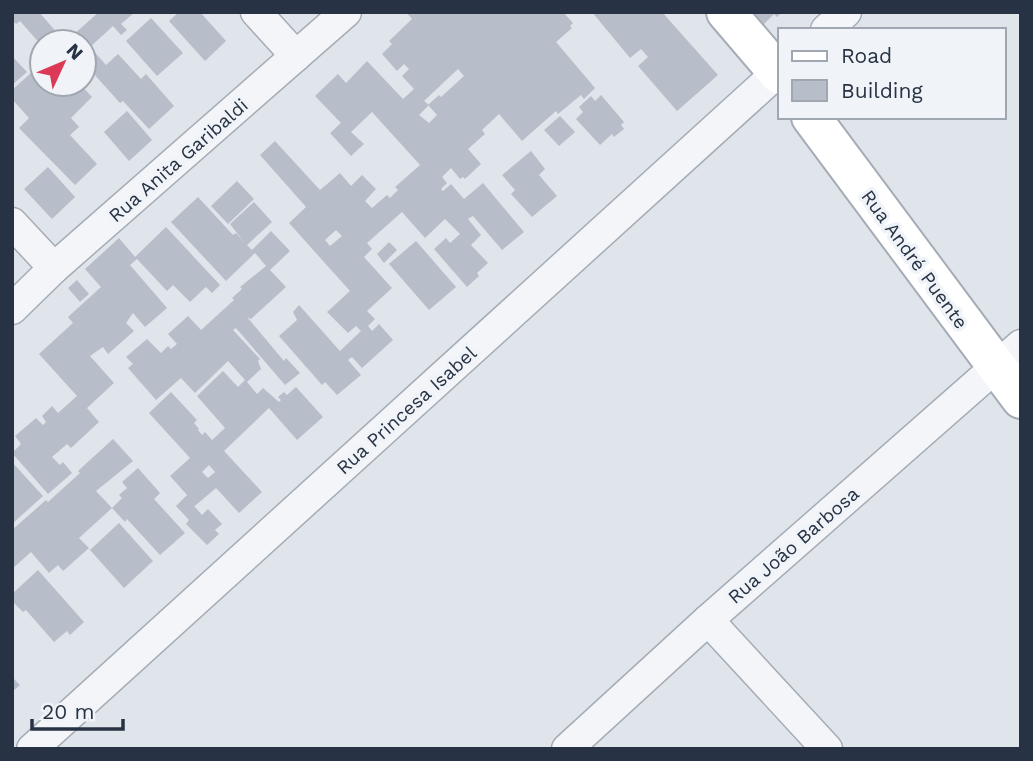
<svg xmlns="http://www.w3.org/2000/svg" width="1033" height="761" viewBox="0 0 1033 761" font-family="'Work Sans',sans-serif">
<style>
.building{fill:#b7bec9;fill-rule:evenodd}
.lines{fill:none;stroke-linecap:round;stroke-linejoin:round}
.minor-casing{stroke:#a5acb6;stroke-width:33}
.secondary-casing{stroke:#a5acb6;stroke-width:42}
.minor{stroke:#f4f5f8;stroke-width:30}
.secondary{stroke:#fff;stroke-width:38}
.labels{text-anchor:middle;stroke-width:7;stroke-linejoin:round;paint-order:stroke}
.street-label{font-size:19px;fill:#273344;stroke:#f0f4f8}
</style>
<rect width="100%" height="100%" fill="#e0e5eb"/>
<g class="building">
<polygon points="12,12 39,12 65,42 99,12 135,12 121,24 127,30 121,35 113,26 90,47 106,65 118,54 141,79 146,74 174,106 149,129 123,101 120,103 93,73 84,81 84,42 42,42 42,46 20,21 16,24 12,20"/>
<polygon points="179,12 200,12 226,41 205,61 169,21"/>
<path d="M406 12H563L573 23 570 26 572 28 556 42 595 88 584 99 581 95 558 114 556 111 522 141 499 114 482 130 485 134 468 149 481 164 465 179 463 177 460 179 451 168 442 177 447 183 441 189 443 191 451 184 464 199 483 183 524 232 502 250 473 216 468 219 481 235 471 245 488 263 477 273 479 276 467 287 434 249 446 238 450 243 460 234 445 219 425 238 402 212 367 243 372 249 364 257 392 288 367 311 375 319 368 326 372 331 379 324 393 340 362 368 352 357 348 360 361 375 337 395 325 382 322 385 279 336 297 320 293 312 299 305 340 351 361 331 356 326 348 333 327 312 350 291 289 223 306 207 260 155 275 141 320 190 340 173 351 186 362 175 376 189 365 201 372 208 387 195 390 198 398 190 395 187 420 165 372 112 351 132 364 144 351 156 330 133 341 123 315 96 338 74 346 83 367 61 403 99 414 89 402 76 409 69 404 64 397 71 382 54 392 44 389 41 412 19ZM458 69 464 76 441 97 439 95 428 105 437 115 429 123 419 115 429 105 424 101ZM336 230 342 236 330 246 325 240Z"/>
<polygon points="592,12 662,12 718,75 677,111 638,66 648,57 641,49 630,58"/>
<polygon points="751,12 782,12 777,17 774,14 763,25"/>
<polygon points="151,18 183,53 157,76 126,41"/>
<polygon points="12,56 27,72 12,85"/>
<polygon points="42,63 42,84 80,84 92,97 71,118 79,127 70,135 97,164 75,185 19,128 29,118 12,99 12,90"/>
<polygon points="601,95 624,122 621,125 624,129 614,137 612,134 600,145 576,119 583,112 579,107 591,96 595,101"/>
<polygon points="127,111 152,140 129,161 104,132"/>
<polygon points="560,116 575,132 559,146 544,130"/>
<polygon points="531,151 545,169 539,175 557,196 532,217 511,194 515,190 502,175"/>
<polygon points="48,167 75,197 52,219 24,189"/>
<polygon points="237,181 254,199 228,224 211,206"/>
<path d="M198 197 233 235 236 233 244 242 230 224 254 202 272 222 247 245 252 250 271 231 290 251 270 270 286 287 251 319 247 317 284 361 286 358 300 373 285 385 236 328 233 330 260 359 258 361 261 369 247 382 257 394 263 388 279 402 281 400 278 397 284 392 287 395 296 387 323 417 297 440 269 408 224 451 262 492 239 513 216 488 196 505 194 506 202 515 208 509 222 524 215 530 219 534 207 545 186 524 189 520 176 506 187 495 170 476 190 458 149 413 171 392 197 420 194 423 199 429 198 430 202 435 205 432 212 440 225 428 197 396 223 371 238 387 245 380 228 361 195 393 181 378 156 400 128 368 133 364 126 357 147 339 161 353 168 346 171 349 177 344 168 334 188 316 201 330 234 300 232 298 242 289 240 287 266 266 255 253 226 281 171 222ZM209 465 215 472 208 478 202 472Z"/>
<polygon points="166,227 220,285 212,293 206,287 190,302 173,285 167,291 137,259 130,265 167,308 145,327 133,313 126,323 134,331 108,354 103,347 90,356 114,383 87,408 99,422 71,448 67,444 52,457 60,465 63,462 72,473 48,494 12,453 21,444 15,436 36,418 43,425 46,422 42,416 52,406 58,413 77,396 39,354 73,323 68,317 101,287 85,269 119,238 135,257"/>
<polygon points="416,241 456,287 429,310 389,264"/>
<polygon points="389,242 397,250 384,263 377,254"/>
<polygon points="77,280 89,294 80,302 68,288"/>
<polygon points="113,439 133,461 96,491 112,508 79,538 89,548 63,571 58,565 49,573 31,552 12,569 12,530 46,500 48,502 80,473 78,471"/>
<polygon points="12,462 43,496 12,524"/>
<polygon points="138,468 160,493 154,499 185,533 160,555 127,519 125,522 112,508 122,498 119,495 127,488 122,482"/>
<polygon points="119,523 153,561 124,588 90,550"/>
<polygon points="38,570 84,622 70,635 67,631 54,642 26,610 23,612 12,601 12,594"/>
<polygon points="12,677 20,685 12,692"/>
</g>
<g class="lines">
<g class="minor-casing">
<g id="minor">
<polyline points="256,12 296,56"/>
<polyline points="826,30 846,12"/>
<polyline points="12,223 54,268"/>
<polyline points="12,309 54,268 346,12"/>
<polyline points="708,620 827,749"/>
<polyline points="32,749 779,71"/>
<polyline points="567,749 708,620 1021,345"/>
</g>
</g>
<g class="secondary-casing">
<g id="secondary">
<polyline points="726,12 779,74"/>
<polyline points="811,117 1021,399"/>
</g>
</g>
<use href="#minor" class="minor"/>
<use href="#secondary" class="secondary"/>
</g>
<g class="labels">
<g class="street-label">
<text transform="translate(178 160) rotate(-41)" y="7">Rua Anita Garibaldi</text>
<text transform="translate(915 259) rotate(54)" y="7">Rua André Puente</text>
<text transform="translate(406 410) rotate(-42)" y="7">Rua Princesa Isabel</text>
<text transform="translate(793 545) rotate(-41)" y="7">Rua João Barbosa</text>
</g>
</g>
<rect width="1033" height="761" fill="none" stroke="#273344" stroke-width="28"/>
<rect x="778" y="28" width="228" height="91" fill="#f0f4f8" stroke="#a0a7b0" stroke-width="2"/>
<rect x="792" y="51" width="35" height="10" fill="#ffffff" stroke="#a0a7b0" stroke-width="2"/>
<text x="841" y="63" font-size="21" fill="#273344">Road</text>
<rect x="792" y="80" width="35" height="21" fill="#b7bec9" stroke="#a0a7b0" stroke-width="2"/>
<text x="841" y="98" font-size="21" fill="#273344">Building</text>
<g transform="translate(63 63) rotate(46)"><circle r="33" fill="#f0f4f8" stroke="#a0a7b0" stroke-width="2"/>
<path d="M0-5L12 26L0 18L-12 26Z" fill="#dc3957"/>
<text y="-10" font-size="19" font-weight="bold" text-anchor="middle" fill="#273344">N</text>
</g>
<path d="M32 719v10h91v-10" fill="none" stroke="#273344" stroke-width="3.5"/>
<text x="42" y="719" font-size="21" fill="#273344" stroke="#f0f4f8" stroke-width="5" paint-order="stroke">20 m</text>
</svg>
